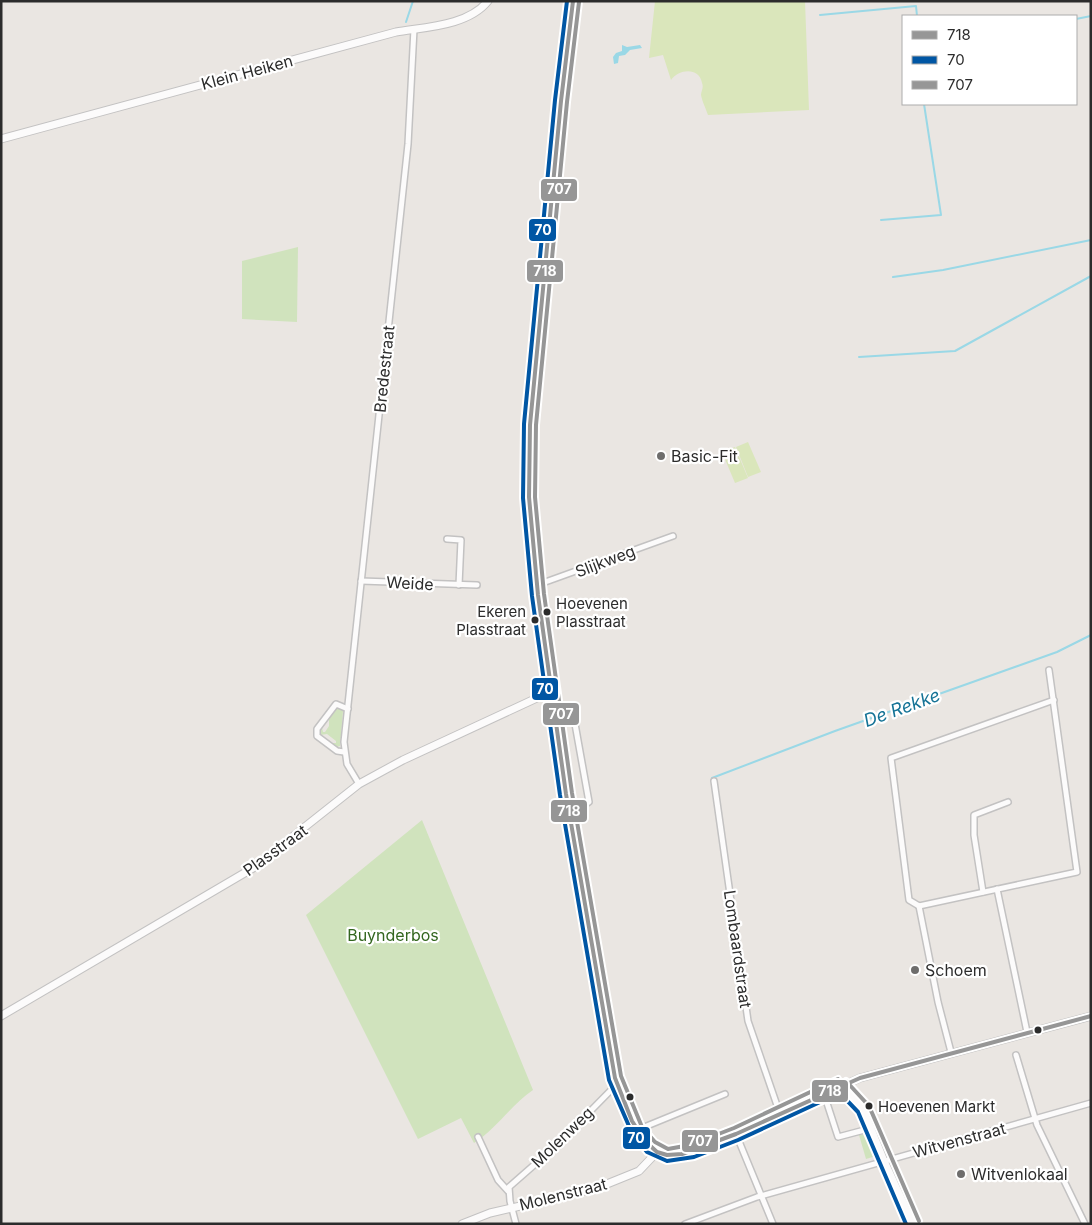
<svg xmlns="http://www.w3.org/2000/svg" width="1092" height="1225" viewBox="0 0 1092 1225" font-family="Inter,sans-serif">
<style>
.green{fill:#d0e3bd}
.pitch{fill:#dae6bb}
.water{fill:#9ad8e6}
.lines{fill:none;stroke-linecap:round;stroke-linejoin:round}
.stream{stroke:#9ad8e6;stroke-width:2}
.street-casing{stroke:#c3c2c2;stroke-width:8}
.secondary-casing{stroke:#c3c2c2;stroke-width:9}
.street{stroke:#fcfbfb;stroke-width:5}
.secondary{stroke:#fcfbfb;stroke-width:7}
.bus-1-casing{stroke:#fff;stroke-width:8}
.bus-2-casing{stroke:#fff;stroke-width:8}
.bus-3-casing{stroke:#fff;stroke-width:8}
.bus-1{stroke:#969696;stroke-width:4}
.bus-2{stroke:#0056a4;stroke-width:4}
.bus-3{stroke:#969696;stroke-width:4}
.poi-dot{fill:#6e6d6c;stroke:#fff;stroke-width:2}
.bus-dot{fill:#2c2c2c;stroke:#fff;stroke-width:2}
.labels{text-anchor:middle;stroke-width:4.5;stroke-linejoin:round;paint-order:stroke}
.bus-label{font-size:15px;fill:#2c2c2c;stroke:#fff;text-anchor:start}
.street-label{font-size:16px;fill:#2c2c2c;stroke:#fff}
.poi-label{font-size:16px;fill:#2c2c2c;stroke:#fff;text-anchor:start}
.park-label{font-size:16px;fill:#33661f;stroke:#fff}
.water-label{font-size:18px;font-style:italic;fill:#157396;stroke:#fff}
.line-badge{stroke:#fff;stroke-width:2}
.badge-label{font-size:14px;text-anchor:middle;font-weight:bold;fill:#fff}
</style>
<rect width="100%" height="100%" fill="#eae6e2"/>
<g class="green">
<polygon points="298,247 297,322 242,319 242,261"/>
<polygon points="339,708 343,711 340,746 337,747 332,743 336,743 336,741 327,734 320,735 320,731 322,728 323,732 325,732 329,726 329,719 336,709"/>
<path d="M422 820 533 1090C511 1105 497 1128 474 1143L461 1118 418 1139 306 915Z"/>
<polygon points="866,1134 876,1156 866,1159 859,1135"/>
</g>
<g class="pitch">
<path d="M655 1H805L809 110 708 115C706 109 702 101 701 95 701 91 704 88 702 83 699 67 679 69 671 80L663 55 649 58Z"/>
<polygon points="748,442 761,472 748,477 736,447"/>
<polygon points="735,447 748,478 735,483 722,452"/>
</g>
<polygon class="water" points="622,45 627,47 640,45 642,48 630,50 625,55 619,56 618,63 614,64 613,57 616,53 622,51"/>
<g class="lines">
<g class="stream">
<polyline points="820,15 916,6 917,16"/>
<polyline points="1076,19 1091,16"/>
<polyline points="406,22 413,1"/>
<polyline points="881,220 941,215 924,104"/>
<polyline points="893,277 943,270 1091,240"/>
<polyline points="859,357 955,351 1091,276"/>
<polyline points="712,778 835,731 1057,652 1091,635"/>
</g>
<g class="street-casing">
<g id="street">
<polyline points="447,539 461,540 459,585"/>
<polyline points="361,581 477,585"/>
<polyline points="537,585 673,536"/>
<polyline points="344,752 337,751 317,736 317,729 336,704 348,709"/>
<polyline points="714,781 748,1021 780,1114"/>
<polyline points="359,784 347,764 344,742 408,144 414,29"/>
<polyline points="569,810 580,808 589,802 572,707"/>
<polyline points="997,889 1027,1032"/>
<polyline points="983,892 974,835 974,815 1008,802"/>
<polyline points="919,906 1077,872 1049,670"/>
<polyline points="919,906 909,900 891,758 1054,700"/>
<polyline points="919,906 938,1002 951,1052"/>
<polyline points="1016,1055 1037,1125 1085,1224"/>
<polyline points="824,1094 838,1137 872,1128"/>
<polyline points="637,1130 725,1094"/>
<polyline points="736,1134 773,1224"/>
<polyline points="478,1137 498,1180 508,1191"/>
<polyline points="516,1224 510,1201 509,1187 558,1144 617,1084"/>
<polyline points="685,1224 757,1197 1091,1103"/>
</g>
</g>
<g class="secondary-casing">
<g id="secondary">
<polyline points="573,1 561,101 530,425 529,497 538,595 566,794 605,1025 615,1078 632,1121 645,1141 657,1152 667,1155 682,1154 736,1134 860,1078 1091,1016"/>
<path d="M1 139 396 32C425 27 468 26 488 1"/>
<polyline points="1,1016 253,868 359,784 403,760 552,691"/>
<polyline points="841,1085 863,1109 884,1161 913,1224"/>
<polyline points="462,1224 490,1213 597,1188 639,1171 657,1152"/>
</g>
</g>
<use href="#street" class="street"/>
<use href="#secondary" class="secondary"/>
<g class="bus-1-casing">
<polyline id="bus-1" points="573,1 561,101 530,425 529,497 538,595 566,794 615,1078 632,1121 645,1141 657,1152 667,1155 682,1154 736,1134 860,1078 1091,1016"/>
</g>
<g class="bus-2-casing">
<g id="bus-2">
<polyline points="567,1 555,100 524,424 523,498 532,596 560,795 609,1080 632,1133 647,1152 667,1161 694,1157 738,1140 844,1091"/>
<polyline points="836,1089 858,1112 906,1224"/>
</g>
</g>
<g class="bus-3-casing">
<g id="bus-3">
<polyline points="579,2 567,102 536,425 535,497 544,594 572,793 621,1076 642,1127 655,1142 668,1149 690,1145 734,1128 838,1079"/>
<polyline points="846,1081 869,1106 919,1221"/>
</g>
</g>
<use href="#bus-1" class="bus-1"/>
<use href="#bus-2" class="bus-2"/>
<use href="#bus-3" class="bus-3"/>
</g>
<g class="poi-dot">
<circle cx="661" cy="456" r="5"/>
<circle cx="915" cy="970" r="5"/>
<circle cx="961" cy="1174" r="5"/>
</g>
<g class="bus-dot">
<circle cx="547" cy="612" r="4.5"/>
<circle cx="535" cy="620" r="4.5"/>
<circle cx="1038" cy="1030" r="4.5"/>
<circle cx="630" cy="1097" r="4.5"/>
<circle cx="869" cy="1106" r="4.5"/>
</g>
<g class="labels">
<g class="bus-label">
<text x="556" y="609">Hoevenen<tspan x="556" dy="18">Plasstraat</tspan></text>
<text x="526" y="617" text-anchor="end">Ekeren<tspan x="526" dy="18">Plasstraat</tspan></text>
<text x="878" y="1112">Hoevenen Markt</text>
</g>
<g class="street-label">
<text transform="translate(247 72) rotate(-15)" y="6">Klein Heiken</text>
<text transform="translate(384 369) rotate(-84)" y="6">Bredestraat</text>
<text transform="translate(605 561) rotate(-21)" y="6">Slijkweg</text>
<text transform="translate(410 583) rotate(3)" y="6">Weide</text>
<text transform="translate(275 850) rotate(-36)" y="6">Plasstraat</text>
<text transform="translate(738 949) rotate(82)" y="6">Lombaardstraat</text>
<text transform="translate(562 1137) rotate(-44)" y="6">Molenweg</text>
<text transform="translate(959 1140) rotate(-15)" y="6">Witvenstraat</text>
<text transform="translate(563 1194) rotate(-14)" y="6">Molenstraat</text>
</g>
<g class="poi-label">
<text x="671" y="462">Basic-Fit</text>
<text x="925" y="976">Schoem</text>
<text x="971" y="1180">Witvenlokaal</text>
</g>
<g class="park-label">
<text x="393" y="941">Buynderbos</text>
</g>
<g class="water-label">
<text transform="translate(902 708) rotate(-20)" y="6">De Rekke</text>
</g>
</g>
<g class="line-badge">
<rect x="540" y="178" width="38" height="24" rx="5" fill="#969696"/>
<rect x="528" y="218" width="29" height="24" rx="5" fill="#0056a4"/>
<rect x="526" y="259" width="38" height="24" rx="5" fill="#969696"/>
<rect x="531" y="677" width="28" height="24" rx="5" fill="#0056a4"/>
<rect x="542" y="702" width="38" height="24" rx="5" fill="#969696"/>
<rect x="550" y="799" width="38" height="24" rx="5" fill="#969696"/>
<rect x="811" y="1079" width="38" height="24" rx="5" fill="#969696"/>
<rect x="622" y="1126" width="29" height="24" rx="5" fill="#0056a4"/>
<rect x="681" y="1129" width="38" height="24" rx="5" fill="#969696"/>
</g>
<g class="badge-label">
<text x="559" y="194">707</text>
<text x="543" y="235">70</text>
<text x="545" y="276">718</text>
<text x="545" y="694">70</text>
<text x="561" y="719">707</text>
<text x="569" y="816">718</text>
<text x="830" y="1096">718</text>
<text x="636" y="1143">70</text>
<text x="700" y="1146">707</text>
</g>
<rect width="1092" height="1225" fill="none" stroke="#2c2c2c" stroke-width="5"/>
<rect x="902" y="15" width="175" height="90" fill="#ffffff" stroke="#ababab"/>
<rect x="912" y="31" width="25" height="8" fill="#969696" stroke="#ababab"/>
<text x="947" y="40" font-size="15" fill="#2c2c2c">718</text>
<rect x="912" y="56" width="25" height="8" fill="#0056a4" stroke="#ababab"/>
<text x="947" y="65" font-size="15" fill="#2c2c2c">70</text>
<rect x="912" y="81" width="25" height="8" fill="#969696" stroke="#ababab"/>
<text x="947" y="90" font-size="15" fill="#2c2c2c">707</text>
</svg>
